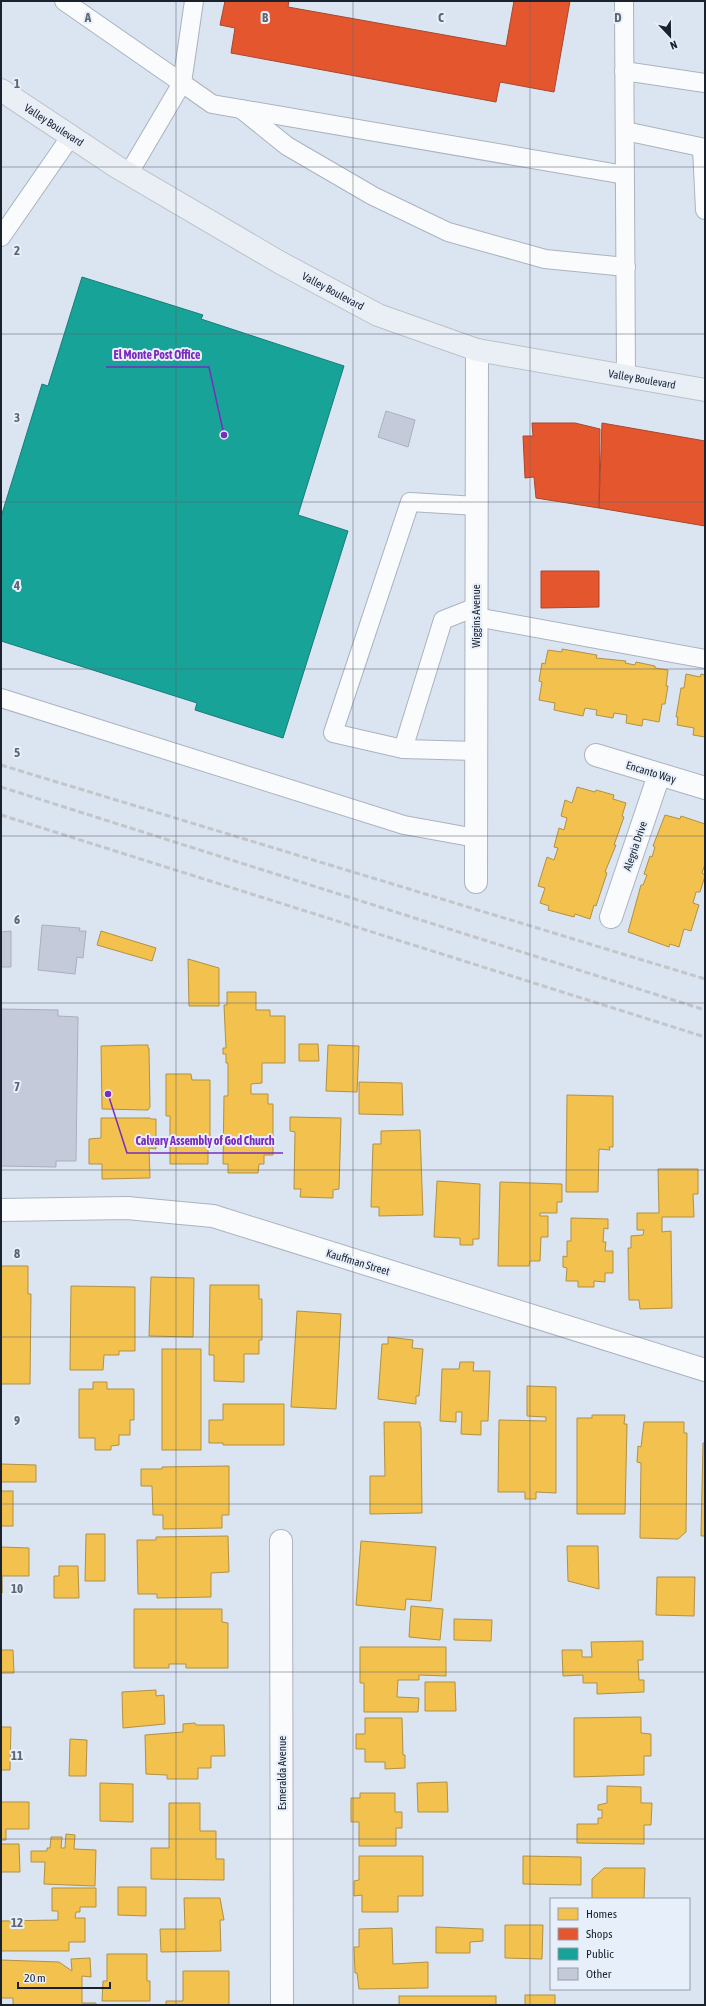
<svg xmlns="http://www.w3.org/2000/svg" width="706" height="2006" viewBox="0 0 706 2006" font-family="'Asap Condensed',sans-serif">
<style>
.homes{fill:#f2c14e;stroke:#b19144}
.shops{fill:#e4572e;stroke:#a7472e}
.public{fill:#17a398;stroke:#187c78}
.building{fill:#c4cada;stroke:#aaafbb}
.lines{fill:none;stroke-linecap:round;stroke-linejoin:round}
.lane-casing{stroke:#abb3be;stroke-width:20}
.street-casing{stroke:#abb3be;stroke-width:24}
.primary-casing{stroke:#bcc1c8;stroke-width:24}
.lane{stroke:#fafbfd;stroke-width:18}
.street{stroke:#fafbfd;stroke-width:22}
.primary{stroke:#e9eff4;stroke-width:22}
.rail{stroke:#c2c5c9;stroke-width:3;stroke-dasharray:6 3;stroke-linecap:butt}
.grid{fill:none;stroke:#5e6672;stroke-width:1;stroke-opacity:0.55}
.labels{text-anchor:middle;stroke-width:4;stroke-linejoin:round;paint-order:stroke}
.street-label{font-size:11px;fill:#1a222d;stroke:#e7effb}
.grid-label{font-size:13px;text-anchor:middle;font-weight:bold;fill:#5e6672;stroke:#e7effb;stroke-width:4;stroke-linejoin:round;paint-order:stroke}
.leader{fill:none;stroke:#7b2cbf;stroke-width:1.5}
.callout-dot{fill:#7b2cbf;stroke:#e7effb;stroke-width:1.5}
.callout-label{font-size:12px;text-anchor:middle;font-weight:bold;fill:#7b2cbf;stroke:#e7effb;stroke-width:4;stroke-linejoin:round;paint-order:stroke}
</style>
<rect width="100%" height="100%" fill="#dbe4f1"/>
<g class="homes">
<polygon points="562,649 597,655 596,658 626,661 625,663 635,665 636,662 655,666 655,668 668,670 666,686 668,686 665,704 662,704 659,722 643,719 642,726 626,723 627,715 614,713 613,718 596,715 597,710 585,708 583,716 554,710 555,703 539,700 542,682 539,681 542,663 545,664 548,650 562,652"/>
<polygon points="686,674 700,677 701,674 705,675 705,737 693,735 694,728 677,725 678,717 676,717 681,688 684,688"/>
<polygon points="577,787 595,792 596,790 614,795 613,799 626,803 622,816 624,817 614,845 616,845 605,872 607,873 596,906 594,905 590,919 575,914 574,917 548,910 549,906 540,903 545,888 538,886 547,857 554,860 558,848 554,847 559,828 564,830 567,818 561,816 565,800 572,803"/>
<polygon points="665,815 680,819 681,816 705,824 705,864 702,873 705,875 705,876 700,892 696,892 693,903 699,905 691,931 684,929 679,947 670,944 669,947 628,932 641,885 643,885 647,875 644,874 650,856 652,857 655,847 653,846"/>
<polygon points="101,931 156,948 152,961 97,945"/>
<polygon points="188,959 219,968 219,1006 189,1006"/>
<polygon points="227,992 256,992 256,1010 270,1010 270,1016 285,1016 285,1063 262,1063 262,1083 251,1084 251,1094 268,1094 268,1104 273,1104 273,1155 264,1155 264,1164 259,1164 258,1173 228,1173 228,1164 223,1164 224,1096 228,1096 228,1063 226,1063 226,1054 223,1054 223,1048 226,1048 224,1005 227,1005"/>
<polygon points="299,1044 318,1044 319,1061 299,1061"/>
<polygon points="137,1045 148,1045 148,1048 149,1048 150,1107 148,1110 102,1109 101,1046"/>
<polygon points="328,1045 359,1046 357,1092 326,1091"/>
<polygon points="166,1074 191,1074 192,1080 210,1080 210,1143 208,1143 208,1164 170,1164 170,1116 166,1116"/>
<polygon points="359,1082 402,1083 403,1115 359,1114"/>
<polygon points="567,1095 613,1096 613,1147 609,1147 610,1150 599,1149 598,1192 566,1192"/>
<polygon points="290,1117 341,1118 339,1189 333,1190 333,1198 300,1197 301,1189 294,1189 295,1132 290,1131"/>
<polygon points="101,1118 150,1118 151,1119 156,1119 156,1149 149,1148 150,1178 102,1179 102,1164 89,1164 89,1139 101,1138"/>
<polygon points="420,1130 423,1215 379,1216 379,1207 371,1207 373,1144 381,1144 381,1131"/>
<polygon points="658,1169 698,1169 698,1194 693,1194 694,1217 662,1217 662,1232 671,1231 672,1308 640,1309 639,1300 629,1300 628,1248 631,1248 631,1236 643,1235 644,1230 637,1230 637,1213 659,1213"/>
<polygon points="437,1181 480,1184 479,1239 473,1239 473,1245 460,1245 460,1238 434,1237"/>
<polygon points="500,1182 562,1184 562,1202 557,1202 557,1213 540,1213 540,1216 548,1216 548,1237 541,1237 540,1261 530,1261 529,1266 498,1266"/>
<polygon points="571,1218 608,1219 608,1229 604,1228 603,1242 606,1242 605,1251 613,1251 613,1273 605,1273 605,1282 594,1281 594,1287 578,1287 578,1281 566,1281 567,1268 563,1267 563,1256 567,1257 567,1241 571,1241"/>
<polygon points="1,1266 28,1266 28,1294 31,1294 30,1384 1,1384"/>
<polygon points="151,1277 194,1278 193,1337 149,1336"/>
<polygon points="210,1285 259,1285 259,1299 262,1299 262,1340 259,1340 259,1354 244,1354 244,1382 214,1381 214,1355 209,1355"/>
<polygon points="71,1286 135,1287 135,1351 119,1351 119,1355 104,1355 103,1370 70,1370"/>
<polygon points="297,1311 341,1314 336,1409 291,1407"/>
<polygon points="388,1337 413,1340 412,1348 423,1349 419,1396 416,1396 416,1404 378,1399 382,1344 388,1344"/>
<rect x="162" y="1349" width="39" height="101"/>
<polygon points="460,1362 474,1362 473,1371 490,1371 488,1421 481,1421 481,1435 461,1434 462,1412 456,1412 456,1422 440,1421 442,1369 459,1369"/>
<polygon points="93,1382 107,1382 107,1389 134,1389 134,1420 130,1420 130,1435 119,1435 119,1445 111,1446 111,1450 95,1450 95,1438 79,1438 79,1389 93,1389"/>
<polygon points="527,1386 556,1387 556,1493 536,1492 536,1499 525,1499 525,1492 498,1492 499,1420 546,1421 546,1417 527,1416"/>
<polygon points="223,1404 284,1404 284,1445 223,1445 223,1443 209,1443 209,1420 223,1420"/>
<polygon points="592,1415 625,1415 624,1424 627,1424 625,1514 577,1514 577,1418 592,1418"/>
<polygon points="384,1422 420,1422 420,1427 421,1427 422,1513 370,1514 370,1476 385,1476"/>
<polygon points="644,1422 684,1422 684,1433 687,1433 686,1532 678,1539 640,1538 641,1463 637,1462 638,1446 641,1447"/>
<polygon points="703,1443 705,1443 705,1536 701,1536"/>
<polygon points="1,1464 36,1465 36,1482 1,1482"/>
<polygon points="229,1466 229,1515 222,1515 222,1528 163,1529 163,1515 153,1515 152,1486 141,1486 141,1469 162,1469 162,1467"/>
<rect x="1" y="1491" width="12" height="35"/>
<polygon points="86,1534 105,1534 105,1581 85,1581"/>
<polygon points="228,1536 229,1572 211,1573 211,1597 157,1598 157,1594 138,1594 137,1540 156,1540 156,1537"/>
<polygon points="361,1541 436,1547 431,1601 406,1599 405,1610 356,1605"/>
<polygon points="567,1546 598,1546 599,1589 568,1581"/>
<polygon points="1,1547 29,1548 29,1576 2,1576 2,1593"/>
<polygon points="59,1566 78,1566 79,1598 54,1598 54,1576 59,1576"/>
<polygon points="657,1577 695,1577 694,1616 656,1615"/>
<polygon points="411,1606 443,1609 440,1640 409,1637"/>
<polygon points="134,1609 222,1609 222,1622 228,1623 228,1668 186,1668 186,1664 169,1664 169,1668 134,1668"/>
<polygon points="454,1619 492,1620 491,1641 454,1640"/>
<polygon points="643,1641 643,1660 638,1660 639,1680 644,1680 644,1692 597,1694 597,1683 583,1683 583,1675 563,1676 562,1650 582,1650 582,1657 592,1657 591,1642"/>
<polygon points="360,1647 446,1647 446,1676 419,1675 419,1680 398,1680 397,1697 419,1698 418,1712 364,1712 364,1683 360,1683"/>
<polygon points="1,1650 13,1650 14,1673 1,1673"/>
<polygon points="425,1682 455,1682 456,1711 425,1711"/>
<polygon points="156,1690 156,1696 164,1695 165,1724 123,1728 122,1692"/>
<polygon points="641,1717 641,1733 651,1734 651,1756 644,1756 644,1775 574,1777 574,1718"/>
<polygon points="365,1718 402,1718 403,1755 405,1755 405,1768 385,1769 385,1762 365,1762 365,1749 356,1749 356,1734 365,1734"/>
<polygon points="195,1723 196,1725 224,1725 225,1756 211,1756 211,1768 198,1768 198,1779 167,1779 167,1775 146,1774 145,1735 183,1732 183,1724"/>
<polygon points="1,1727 11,1727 10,1770 1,1770"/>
<polygon points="70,1739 87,1740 86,1776 69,1776"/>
<polygon points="447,1782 448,1812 418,1812 417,1783"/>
<polygon points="100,1783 133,1784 133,1822 100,1821"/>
<polygon points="607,1786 641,1787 641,1803 652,1803 651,1825 644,1825 644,1844 577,1843 577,1824 598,1824 598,1818 602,1818 602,1810 598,1810 598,1805 607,1803"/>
<polygon points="360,1793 395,1793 395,1812 402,1812 402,1828 396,1828 396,1846 359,1846 359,1822 351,1822 351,1798 360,1798"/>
<polygon points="1,1802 29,1802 29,1829 6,1829 6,1840 1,1840"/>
<polygon points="169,1803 200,1803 200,1831 216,1831 216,1859 224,1859 224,1880 151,1879 151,1848 169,1848"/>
<polygon points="66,1834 75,1835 74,1849 96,1850 95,1886 44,1884 45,1862 31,1862 31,1851 47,1851 47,1848 50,1848 51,1837 62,1837 61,1848 65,1848"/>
<polygon points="1,1844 19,1844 20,1872 1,1872"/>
<polygon points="359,1856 423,1856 423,1896 398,1896 398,1912 362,1912 362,1895 354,1896 354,1881 359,1880"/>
<polygon points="523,1856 581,1857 581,1885 523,1884"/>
<polygon points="604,1868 645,1868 644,1899 592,1899 592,1879"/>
<polygon points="118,1887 146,1887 146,1916 118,1915"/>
<polygon points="52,1888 96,1888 96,1907 80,1907 80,1912 76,1912 75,1918 85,1918 85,1942 69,1942 69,1951 1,1951 1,1921 58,1920 58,1911 52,1911"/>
<polygon points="184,1898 220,1898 224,1920 220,1920 221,1951 161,1952 160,1929 185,1929"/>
<polygon points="505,1925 543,1925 542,1959 505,1958"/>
<polygon points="436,1927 483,1929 483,1941 470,1942 470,1953 436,1953"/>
<polygon points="392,1928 393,1964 428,1962 428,1988 359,1989 357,1973 355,1973 354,1947 359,1947 359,1929"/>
<polygon points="107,1954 147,1954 147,1981 150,1981 150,2001 102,2001 103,1981 107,1981"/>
<polygon points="90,1958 91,1977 82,1976 82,2003 96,2003 96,2005 13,2005 13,1998 1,1998 1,1960 59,1962 72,1971 71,1959"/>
<polygon points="183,1971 229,1971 229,2005 166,2005 166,2001 183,2001"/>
<rect x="525" y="1995" width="30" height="10"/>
<rect x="399" y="1996" width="97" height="9"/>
</g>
<g class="shops">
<polygon points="225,1 289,1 288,7 506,46 514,1 570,1 554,92 500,82 496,102 231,53 235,28 220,25"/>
<polygon points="532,423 575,423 600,429 599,508 536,498 534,477 525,478 523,436 533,436"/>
<polygon points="602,423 705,441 705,526 599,508"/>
<polygon points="541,571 599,571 599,607 541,608"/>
</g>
<polygon class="public" points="82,277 203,315 201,319 344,366 298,515 348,531 283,738 195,710 197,703 1,641 1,517 42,384 48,386"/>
<g class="building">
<polygon points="386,411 415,420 408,447 378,437"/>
<polygon points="42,925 80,928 79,931 86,931 83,958 77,957 75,974 38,970"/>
<polygon points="11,931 11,967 1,967 1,932"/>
<polygon points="1,1009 58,1010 58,1016 78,1017 76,1161 56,1161 56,1167 1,1166"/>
</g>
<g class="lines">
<g class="lane-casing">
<g id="lane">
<polyline points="64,1 182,83 129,173"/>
<polyline points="194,1 182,83 212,104 625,175"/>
<polyline points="624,1 626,377"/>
<polyline points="624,71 705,83"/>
<polyline points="241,109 287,146 373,196 448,232 545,259 626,267"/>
<polyline points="625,131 705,148"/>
<polyline points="702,148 705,210"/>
<polyline points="1,237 71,136"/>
<polyline points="476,617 705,659"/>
<polyline points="1,698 404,825 476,838"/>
<polyline points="403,749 443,620 476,607"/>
<polyline points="476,751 403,749 333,733 410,502 477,506"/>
</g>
</g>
<g class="street-casing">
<g id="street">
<polyline points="596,755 705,788"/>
<polyline points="476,882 477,350"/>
<polyline points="611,917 659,775"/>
<polyline points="1,1210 127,1208 213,1216 705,1370"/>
<polyline points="281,1541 282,2005"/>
</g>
</g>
<g class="primary-casing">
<polyline id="primary" points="1,90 117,167 279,262 378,315 477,350 705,390"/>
</g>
<use href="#lane" class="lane"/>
<use href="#street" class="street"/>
<use href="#primary" class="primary"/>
<g class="rail">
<polyline points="1,765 705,979"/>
<polyline points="1,787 705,1010"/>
<polyline points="1,815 705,1037"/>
</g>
</g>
<path class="grid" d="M176 1V2005M353 1V2005M530 1V2005M1 167H705M1 334H705M1 502H705M1 669H705M1 836H705M1 1003H705M1 1170H705M1 1337H705M1 1504H705M1 1672H705M1 1839H705"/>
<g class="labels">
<g class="street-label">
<text transform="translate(54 125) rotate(33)" y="4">Valley Boulevard</text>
<text transform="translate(333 291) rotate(28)" y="4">Valley Boulevard</text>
<text transform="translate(642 379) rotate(10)" y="4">Valley Boulevard</text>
<text transform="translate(476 616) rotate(-90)" y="4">Wiggins Avenue</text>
<text transform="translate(651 772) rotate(17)" y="4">Encanto Way</text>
<text transform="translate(635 846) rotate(-71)" y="4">Alegria Drive</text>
<text transform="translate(358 1262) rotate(17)" y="4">Kauffman Street</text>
<text transform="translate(282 1773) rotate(-90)" y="4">Esmeralda Avenue</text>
</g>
</g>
<g class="grid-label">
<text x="88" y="22">A</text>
<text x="265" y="22">B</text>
<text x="441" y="22">C</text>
<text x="618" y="22">D</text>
<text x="17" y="88">1</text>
<text x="17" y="255">2</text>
<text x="17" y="422">3</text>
<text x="17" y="590">4</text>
<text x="17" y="757">5</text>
<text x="17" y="924">6</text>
<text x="17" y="1091">7</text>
<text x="17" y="1258">8</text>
<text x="17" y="1425">9</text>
<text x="17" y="1593">10</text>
<text x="17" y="1760">11</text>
<text x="17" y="1927">12</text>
</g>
<path class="leader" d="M224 435L209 367H106M108 1094L127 1153H283"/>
<g class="callout-dot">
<circle cx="224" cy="435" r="4"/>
<circle cx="108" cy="1094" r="4"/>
</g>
<g class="callout-label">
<text x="157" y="359">El Monte Post Office</text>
<text x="205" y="1145">Calvary Assembly of God Church</text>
</g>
<rect width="706" height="2006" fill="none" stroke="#1a222d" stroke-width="4"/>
<rect x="550" y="1898" width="140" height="92" fill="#e7effb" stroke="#959da9"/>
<rect x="558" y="1908" width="20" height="12" fill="#f2c14e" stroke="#959da9"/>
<text x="586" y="1918" font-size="12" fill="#1a222d">Homes</text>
<rect x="558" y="1928" width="20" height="12" fill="#e4572e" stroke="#959da9"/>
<text x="586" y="1938" font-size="12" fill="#1a222d">Shops</text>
<rect x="558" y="1948" width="20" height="12" fill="#17a398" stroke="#959da9"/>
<text x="586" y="1958" font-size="12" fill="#1a222d">Public</text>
<rect x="558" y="1968" width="20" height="12" fill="#c4cada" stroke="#959da9"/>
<text x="586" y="1978" font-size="12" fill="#1a222d">Other</text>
<g transform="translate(670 36) rotate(158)" stroke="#e7effb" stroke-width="3" paint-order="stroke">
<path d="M0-3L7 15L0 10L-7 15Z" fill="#1a222d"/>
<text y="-6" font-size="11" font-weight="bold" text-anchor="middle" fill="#1a222d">N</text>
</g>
<path d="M18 1982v6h92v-6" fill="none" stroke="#1a222d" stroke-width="2"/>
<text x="24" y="1982" font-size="12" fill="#1a222d" stroke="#e7effb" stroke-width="3" paint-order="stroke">20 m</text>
</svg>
